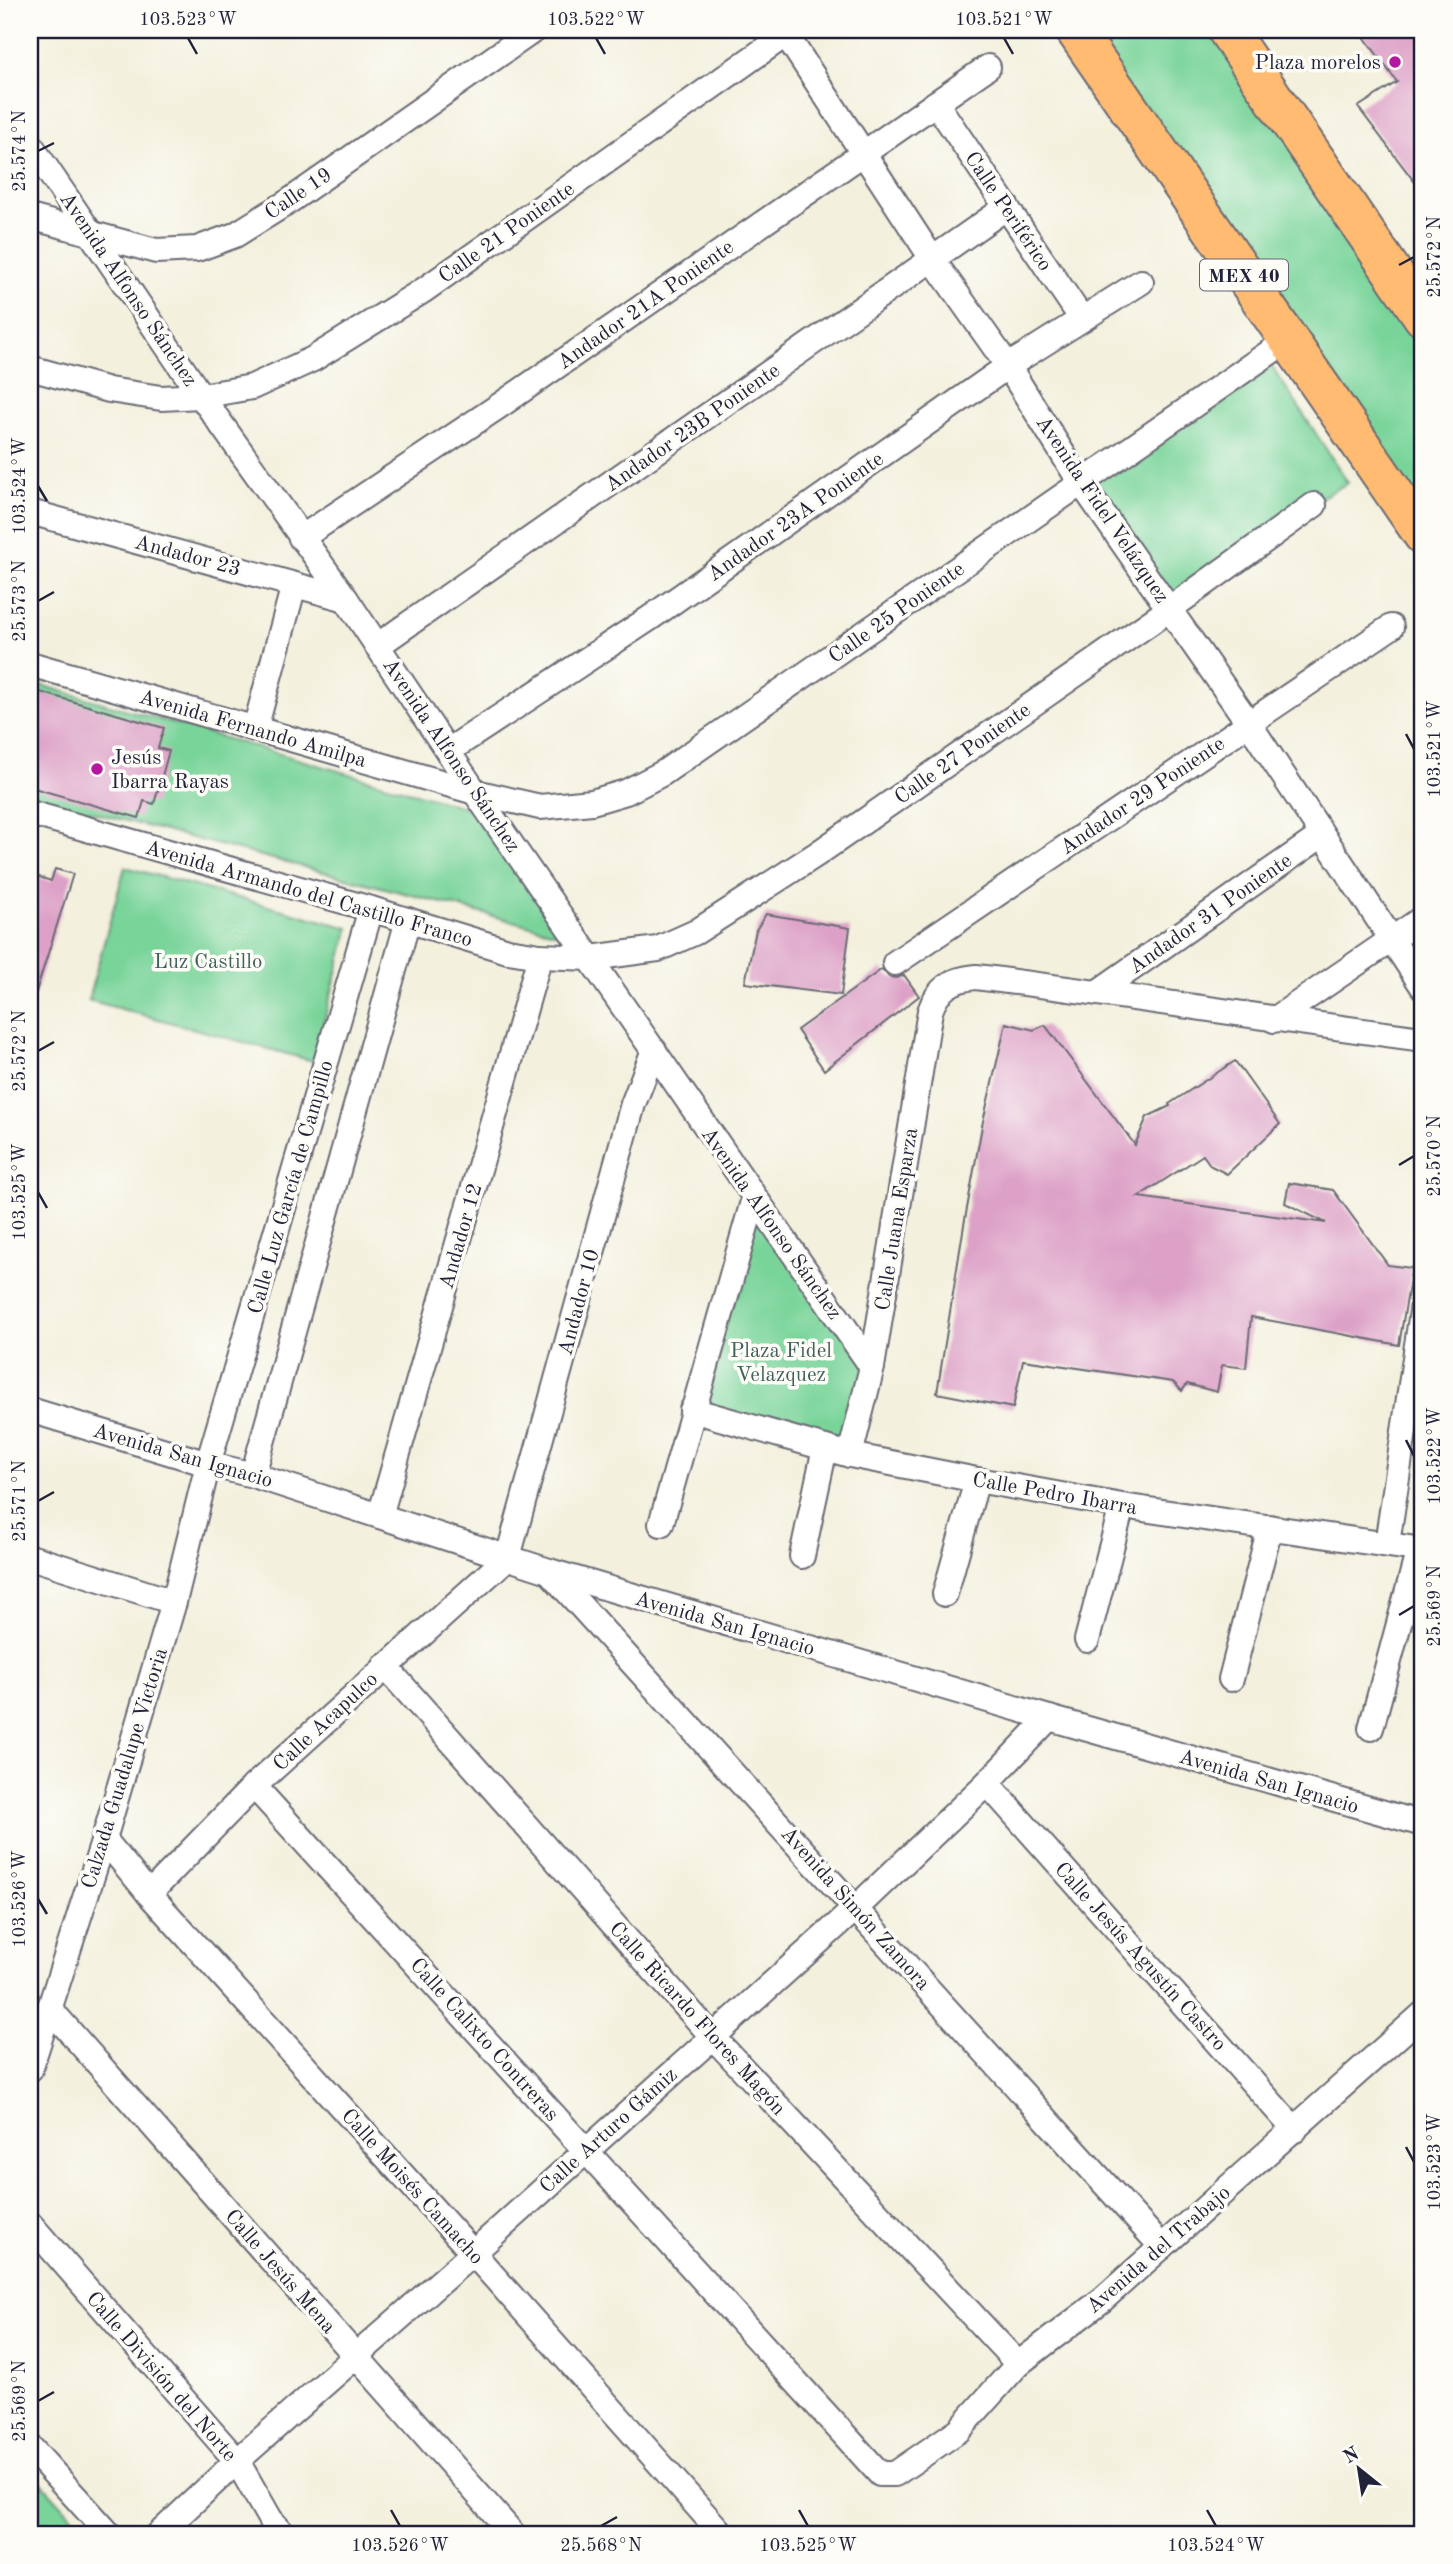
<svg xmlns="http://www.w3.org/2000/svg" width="1453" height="2564" viewBox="0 0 1453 2564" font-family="'Old Standard TT',serif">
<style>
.green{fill:#79d49a;stroke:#4e7b6a;stroke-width:2}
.building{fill:#dda1c7}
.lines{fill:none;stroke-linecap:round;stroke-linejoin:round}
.minor-casing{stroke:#6b6a74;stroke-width:28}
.trunk-casing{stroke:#6b6a74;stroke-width:42}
.minor{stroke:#fff;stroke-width:24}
.trunk{stroke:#ffbb71;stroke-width:38}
.ticks{fill:none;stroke:#22223b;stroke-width:2.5}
.poi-dot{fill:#b5179e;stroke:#fdfcf7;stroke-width:2.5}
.labels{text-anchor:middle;stroke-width:7;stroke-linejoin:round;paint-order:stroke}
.shield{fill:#fdfcf7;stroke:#646373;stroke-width:2}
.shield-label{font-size:19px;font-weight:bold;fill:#22223b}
.poi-label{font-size:21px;fill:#22223b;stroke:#fdfcf7;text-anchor:end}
.street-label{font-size:21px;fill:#22223b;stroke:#fdfcf7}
.park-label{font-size:21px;fill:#40605c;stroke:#fdfcf7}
.neatline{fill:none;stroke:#22223b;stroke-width:2.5}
.ticks-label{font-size:18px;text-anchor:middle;fill:#22223b}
</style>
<rect width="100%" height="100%" fill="#fdfcf7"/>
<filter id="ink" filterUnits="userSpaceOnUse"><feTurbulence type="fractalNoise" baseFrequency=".0143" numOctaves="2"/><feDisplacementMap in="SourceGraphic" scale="14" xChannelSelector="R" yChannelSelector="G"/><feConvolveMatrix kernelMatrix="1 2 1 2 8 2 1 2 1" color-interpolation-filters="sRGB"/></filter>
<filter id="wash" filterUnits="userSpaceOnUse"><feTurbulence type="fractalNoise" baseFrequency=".00686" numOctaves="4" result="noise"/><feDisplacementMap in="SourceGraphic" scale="28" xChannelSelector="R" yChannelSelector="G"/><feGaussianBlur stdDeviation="1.57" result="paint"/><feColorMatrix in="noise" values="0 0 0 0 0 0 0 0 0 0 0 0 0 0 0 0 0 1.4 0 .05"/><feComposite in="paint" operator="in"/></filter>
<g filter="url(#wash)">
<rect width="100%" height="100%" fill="#f3f0dd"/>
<g class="green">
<polygon points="1078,30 1221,30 1423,327 1423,524"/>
<polygon points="1266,357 1348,483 1311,503 1170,604 1084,484"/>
<polygon points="30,682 485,813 570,936 30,796"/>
<polygon points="125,867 349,928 313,1061 88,1000"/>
<polygon points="754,1198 872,1367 850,1455 692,1410"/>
<polygon points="30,2470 88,2534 30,2534"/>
</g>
<g id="blocks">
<g class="building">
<polygon points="1359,30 1423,30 1423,193 1358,107 1397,82"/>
<polygon points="30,689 164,728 158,748 169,751 154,804 144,801 139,818 30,787"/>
<polygon points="55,869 73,874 34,998 30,998 30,874 51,881"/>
<polygon points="766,914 850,928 841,995 745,983 756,930"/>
<polygon points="882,969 889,977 897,978 904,975 919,996 824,1070 797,1030"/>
<polygon points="1006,1023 1034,1030 1045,1025 1135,1145 1147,1117 1170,1106 1169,1104 1235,1061 1280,1124 1227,1174 1211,1166 1203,1155 1138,1197 1326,1223 1285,1203 1289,1183 1333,1190 1388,1265 1412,1268 1399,1345 1251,1317 1246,1368 1222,1365 1217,1392 1187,1384 1182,1391 1173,1382 1023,1360 1013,1408 937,1393 964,1225 982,1126"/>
</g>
</g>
</g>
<g filter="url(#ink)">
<use href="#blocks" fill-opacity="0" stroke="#6b6a74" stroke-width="2"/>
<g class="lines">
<g class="minor-casing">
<g id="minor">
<polyline points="783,30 933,260 1008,366 1081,483 1248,722 1423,987"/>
<polyline points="936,103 1082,319"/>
<polyline points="30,144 201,396 346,599 475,792 872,1367"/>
<polyline points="30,217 156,251 197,249 235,235 288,202 534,30"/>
<polyline points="30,368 109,390 161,398 201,396 252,387 313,359 424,290 792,30"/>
<polyline points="30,512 346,599"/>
<polyline points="301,538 502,404 988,67"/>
<polyline points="377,646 1007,207"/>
<polyline points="30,664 475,792 540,807 592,802 626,792 663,773 1289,339"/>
<polyline points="255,729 294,585"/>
<polyline points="448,751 650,618 1008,366 1141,282"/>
<polyline points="30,813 371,909 508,951 540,956 591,958 658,949 696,932 817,854 1171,608 1314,505"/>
<polyline points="895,963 1391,627"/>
<polyline points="1098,992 1322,835"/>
<polyline points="1274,1020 1423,918"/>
<polyline points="30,1410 208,1464 253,1475 549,1571 1049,1718 1423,1824"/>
<polyline points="692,1410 850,1455 977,1480 1122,1506 1423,1550"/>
<path d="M850 1455 872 1367 930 1011C938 988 952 979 976 977 1125 995 1274 1020 1423 1039"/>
<polyline points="253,1475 408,920"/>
<polyline points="380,1516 540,956"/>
<polyline points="661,1524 754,1198"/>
<polyline points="1387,1544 1423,1305"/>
<polyline points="802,1556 825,1448"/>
<polyline points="30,1557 174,1602"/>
<polyline points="508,1557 633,1104 654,1050"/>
<polyline points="549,1571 1162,2247"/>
<polyline points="945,1594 977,1480"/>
<polyline points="1087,1640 1122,1506"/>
<polyline points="385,1666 712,2036 1018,2364"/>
<polyline points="1231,1679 1270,1527"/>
<polyline points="1371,1728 1419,1549"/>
<polyline points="987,1783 1295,2130"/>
<polyline points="254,1786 880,2474 895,2474 959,2430 1018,2364 1102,2300 1423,2014"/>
<polyline points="104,1839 149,1894 473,2253 722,2534"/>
<polyline points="149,1894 254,1786 508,1557"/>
<polyline points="49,2008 513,2534"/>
<polyline points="30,2069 104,1839 174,1602 208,1464 371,909"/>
<polyline points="30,2224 237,2461 270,2519 283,2534"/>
<polyline points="30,2447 109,2534"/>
<polyline points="159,2534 237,2461 473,2253 856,1908 987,1783 1049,1718"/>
</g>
</g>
<g class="trunk-casing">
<g id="trunk">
<polyline points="1075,30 1423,535"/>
<polyline points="1227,30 1423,317"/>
</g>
</g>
<use href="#minor" class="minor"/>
<use href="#trunk" class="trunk"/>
</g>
</g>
<path class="ticks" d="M188 38 197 54M596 38 605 54M1004 38 1013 54M38 151 54 143M1399 265 1414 257M38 486 47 501M38 601 54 592M1406 734 1414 749M38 1051 54 1042M1399 1165 1414 1156M38 1192 47 1208M1406 1440 1414 1456M38 1501 54 1492M1399 1615 1414 1606M38 1899 47 1914M1406 2147 1414 2162M38 2401 54 2392M391 2510 400 2526M799 2510 808 2526M1207 2510 1216 2526M601 2526 617 2517"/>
<g class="poi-dot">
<circle cx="1395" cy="62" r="7"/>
<circle cx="97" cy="769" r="7"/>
</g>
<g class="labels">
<rect class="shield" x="1200" y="259.5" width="88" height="31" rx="5"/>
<g class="shield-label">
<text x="1244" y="282">MEX 40</text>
</g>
<g class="poi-label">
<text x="1381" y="69">Plaza morelos</text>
<text x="111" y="764" text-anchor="start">Jesús<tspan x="111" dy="24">Ibarra Rayas</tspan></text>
</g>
<g class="street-label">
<text transform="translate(298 193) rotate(-34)" y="7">Calle 19</text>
<text transform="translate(1009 211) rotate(56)" y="7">Calle Periférico</text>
<text transform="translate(506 232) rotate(-35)" y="7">Calle 21 Poniente</text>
<text transform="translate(129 289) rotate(56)" y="7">Avenida Alfonso Sánchez</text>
<text transform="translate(645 304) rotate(-35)" y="7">Andador 21A Poniente</text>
<text transform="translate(692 427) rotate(-35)" y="7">Andador 23B Poniente</text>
<text transform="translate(1103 509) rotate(56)" y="7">Avenida Fidel Velázquez</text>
<text transform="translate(795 516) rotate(-35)" y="7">Andador 23A Poniente</text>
<text transform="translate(188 555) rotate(15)" y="7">Andador 23</text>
<text transform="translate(896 612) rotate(-35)" y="7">Calle 25 Poniente</text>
<text transform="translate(253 728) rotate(16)" y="7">Avenida Fernando Amilpa</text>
<text transform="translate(962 753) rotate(-35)" y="7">Calle 27 Poniente</text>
<text transform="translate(452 755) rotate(56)" y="7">Avenida Alfonso Sánchez</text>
<text transform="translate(1142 795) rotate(-34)" y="7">Andador 29 Poniente</text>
<text transform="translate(309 893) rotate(16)" y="7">Avenida Armando del Castillo Franco</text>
<text transform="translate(1210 913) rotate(-35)" y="7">Andador 31 Poniente</text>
<text transform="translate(290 1187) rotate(-74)" y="7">Calle Luz García de Campillo</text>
<text transform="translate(896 1219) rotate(-81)" y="7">Calle Juana Esparza</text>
<text transform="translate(772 1223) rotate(55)" y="7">Avenida Alfonso Sánchez</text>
<text transform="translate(460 1236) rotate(-74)" y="7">Andador 12</text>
<text transform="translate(578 1302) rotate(-75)" y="7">Andador 10</text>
<text transform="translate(183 1455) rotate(16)" y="7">Avenida San Ignacio</text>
<text transform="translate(1055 1493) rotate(10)" y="7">Calle Pedro Ibarra</text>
<text transform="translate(725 1623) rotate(16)" y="7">Avenida San Ignacio</text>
<text transform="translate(325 1721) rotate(-43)" y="7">Calle Acapulco</text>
<text transform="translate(124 1768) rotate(-73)" y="7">Calzada Guadalupe Victoria</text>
<text transform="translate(1269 1781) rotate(16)" y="7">Avenida San Ignacio</text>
<text transform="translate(856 1908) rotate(48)" y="7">Avenida Simón Zamora</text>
<text transform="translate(1141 1956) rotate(48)" y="7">Calle Jesús Agustín Castro</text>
<text transform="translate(698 2018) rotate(48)" y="7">Calle Ricardo Flores Magón</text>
<text transform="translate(485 2039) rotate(48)" y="7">Calle Calixto Contreras</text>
<text transform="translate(608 2130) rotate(-42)" y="7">Calle Arturo Gámiz</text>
<text transform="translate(413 2186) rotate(48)" y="7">Calle Moisés Camacho</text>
<text transform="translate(1158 2249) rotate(-41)" y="7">Avenida del Trabajo</text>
<text transform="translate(281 2271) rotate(49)" y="7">Calle Jesús Mena</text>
<text transform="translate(162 2376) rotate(49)" y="7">Calle División del Norte</text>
</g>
<g class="park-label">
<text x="208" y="968">Luz Castillo</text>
<text x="781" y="1357">Plaza Fidel<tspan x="781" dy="24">Velazquez</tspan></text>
</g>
</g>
<rect width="1453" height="2564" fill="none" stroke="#fdfcf7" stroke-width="77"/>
<g transform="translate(1359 2469) rotate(330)" stroke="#fdfcf7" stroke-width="5" paint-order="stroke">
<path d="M0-5L12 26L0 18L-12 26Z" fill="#22223b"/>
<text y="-10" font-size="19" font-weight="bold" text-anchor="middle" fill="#22223b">N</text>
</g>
<rect x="38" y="38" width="1376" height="2488" class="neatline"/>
<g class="ticks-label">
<text x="188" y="25">103.523°W</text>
<text x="596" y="25">103.522°W</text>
<text x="1004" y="25">103.521°W</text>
<text transform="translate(19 151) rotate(-90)" y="6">25.574°N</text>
<text transform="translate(1434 257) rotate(-90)" y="6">25.572°N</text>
<text transform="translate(19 486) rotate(-90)" y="6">103.524°W</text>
<text transform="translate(19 601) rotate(-90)" y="6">25.573°N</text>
<text transform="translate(1434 749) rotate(-90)" y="6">103.521°W</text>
<text transform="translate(19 1051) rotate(-90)" y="6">25.572°N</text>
<text transform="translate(1434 1156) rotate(-90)" y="6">25.570°N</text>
<text transform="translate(19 1192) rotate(-90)" y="6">103.525°W</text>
<text transform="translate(1434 1456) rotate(-90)" y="6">103.522°W</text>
<text transform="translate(19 1501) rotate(-90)" y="6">25.571°N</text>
<text transform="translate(1434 1606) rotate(-90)" y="6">25.569°N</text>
<text transform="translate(19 1899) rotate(-90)" y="6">103.526°W</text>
<text transform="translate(1434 2162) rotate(-90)" y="6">103.523°W</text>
<text transform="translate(19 2401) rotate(-90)" y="6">25.569°N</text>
<text x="400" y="2551">103.526°W</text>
<text x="601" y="2551">25.568°N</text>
<text x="808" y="2551">103.525°W</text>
<text x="1216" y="2551">103.524°W</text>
</g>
</svg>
